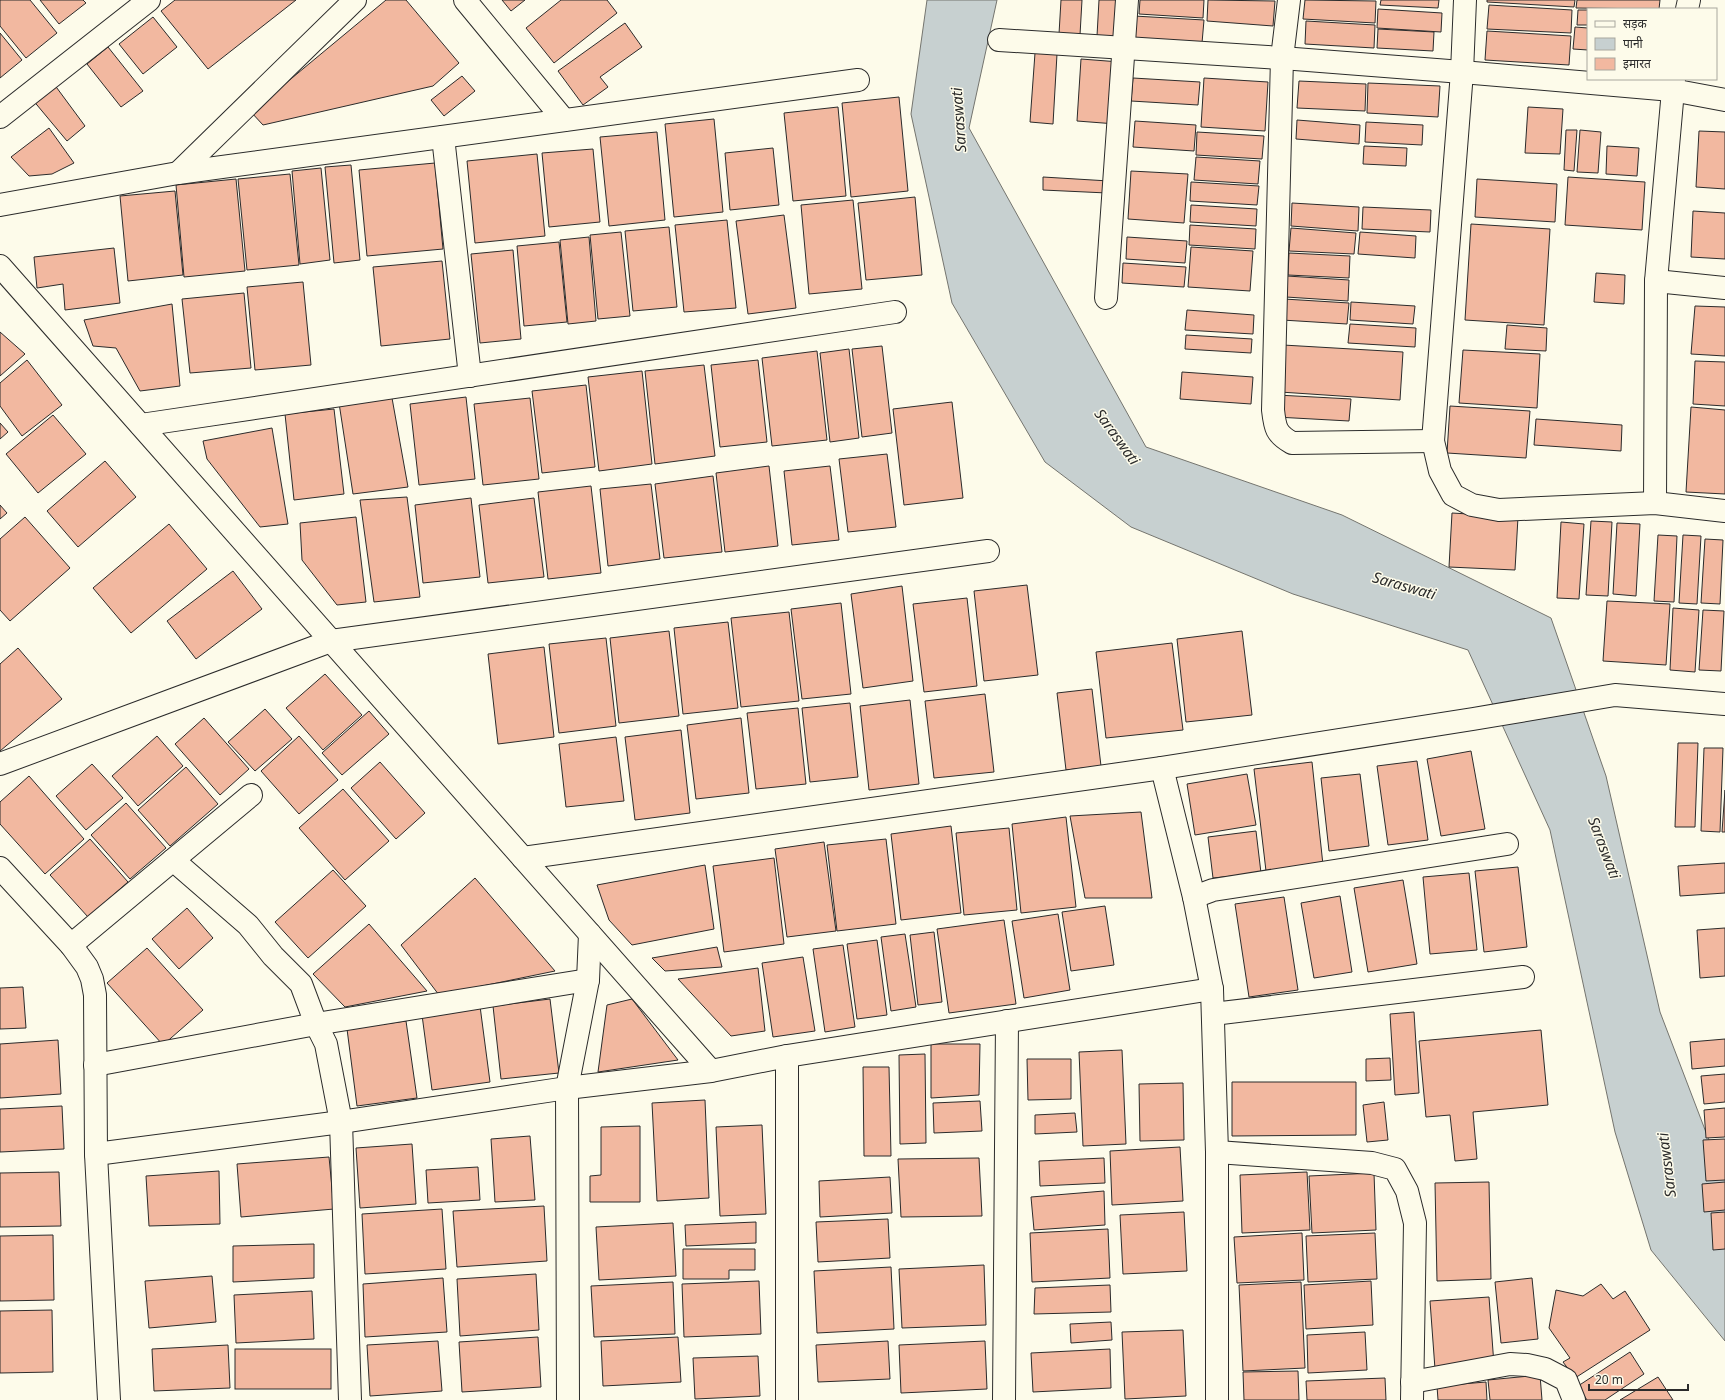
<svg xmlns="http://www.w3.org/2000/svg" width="1725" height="1400" viewBox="0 0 1725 1400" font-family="'Noto Sans','Noto Sans Devanagari',sans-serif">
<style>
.water{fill:#c7d0d0;stroke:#74746e}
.building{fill:#f2b8a0;stroke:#2b2b2b}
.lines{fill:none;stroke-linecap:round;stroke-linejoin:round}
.minor-casing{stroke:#2b2b2b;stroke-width:24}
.minor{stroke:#fdfbea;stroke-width:22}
.labels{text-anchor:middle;stroke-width:3;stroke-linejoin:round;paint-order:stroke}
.water-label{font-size:15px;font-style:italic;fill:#2b2b2b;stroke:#fdfbea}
</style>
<rect width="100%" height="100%" fill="#fdfbea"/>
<polygon class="water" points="927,0 997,0 969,128 1146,447 1342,515 1551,618 1606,776 1660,1012 1725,1182 1725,1341 1651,1250 1615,1132 1550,830 1468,650 1293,594 1131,527 1045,462 952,303 911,114"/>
<g class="building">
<polygon points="0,0 30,0 57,33 26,58 0,26"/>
<polygon points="40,0 83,0 86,3 59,24"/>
<polygon points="175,0 296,0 208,69 161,11"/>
<polygon points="386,0 406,0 459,63 433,86 263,125 251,112"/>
<polygon points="502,0 525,0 511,11"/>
<polygon points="561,0 607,0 617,13 554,63 526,28"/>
<polygon points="1061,0 1082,0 1080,35 1059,34"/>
<polygon points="1099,0 1121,0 1119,37 1097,36"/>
<polygon points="1140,0 1204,0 1203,18 1139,14"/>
<polygon points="1208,0 1275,1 1273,26 1207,21"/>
<polygon points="1305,0 1376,1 1375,23 1303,19"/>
<polygon points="1381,0 1439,0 1438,8 1380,5"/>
<polygon points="1487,0 1575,0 1574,7 1487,2"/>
<polygon points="1577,0 1660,0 1659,9 1576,8"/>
<polygon points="1489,5 1572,10 1571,33 1487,29"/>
<polygon points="1378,9 1442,13 1441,32 1377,28"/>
<polygon points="1578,10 1588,10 1588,25 1577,25"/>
<polygon points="1134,16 1204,20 1202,43 1133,38"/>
<polygon points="153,17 177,47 143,74 119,44"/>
<polygon points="1306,21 1375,25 1374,48 1305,44"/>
<polygon points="625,23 642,47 600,77 608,87 583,105 558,71"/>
<polygon points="1575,27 1588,28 1588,50 1573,49"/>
<polygon points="1378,29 1434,32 1433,51 1377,48"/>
<polygon points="1487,31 1571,36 1569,65 1485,60"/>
<polygon points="0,33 22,60 0,78"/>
<polygon points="108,47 143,91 121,107 87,64"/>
<polygon points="1035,53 1057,54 1053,124 1030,122"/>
<polygon points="1081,59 1120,62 1116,124 1077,121"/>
<polygon points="462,76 475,91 444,116 431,100"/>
<polygon points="1133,78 1200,82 1198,105 1131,101"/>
<polygon points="1204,78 1268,82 1265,131 1201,127"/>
<polygon points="51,80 85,126 67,141 32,99"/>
<polygon points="1299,81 1366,84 1365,111 1297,108"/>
<polygon points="1368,83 1440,86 1438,117 1367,113"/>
<polygon points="899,97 908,191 851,197 842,103"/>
<polygon points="838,107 846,196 793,201 784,113"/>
<polygon points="1528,107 1563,109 1560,154 1525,153"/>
<polygon points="714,119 723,212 674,217 665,124"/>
<polygon points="1297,120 1360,125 1359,144 1296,139"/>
<polygon points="1135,121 1196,125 1194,151 1133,147"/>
<polygon points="1366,122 1423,125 1422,145 1365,142"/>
<polygon points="49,128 74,163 52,174 29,176 11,157"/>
<polygon points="1566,130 1577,130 1574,171 1564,170"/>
<polygon points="1580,130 1601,132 1598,173 1577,172"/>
<polygon points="1699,131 1725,132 1725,189 1696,187"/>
<polygon points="657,132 665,220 609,226 600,137"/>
<polygon points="1197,132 1264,136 1262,159 1196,155"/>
<polygon points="1364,146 1407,148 1406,166 1363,164"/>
<polygon points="1607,146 1639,148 1637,176 1606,174"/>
<polygon points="773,148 779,205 730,210 725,153"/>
<polygon points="593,149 600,222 549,227 542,153"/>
<polygon points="537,154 545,236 475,243 467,161"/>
<polygon points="1196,157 1260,161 1258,184 1194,180"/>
<polygon points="435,163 443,249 367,256 359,170"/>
<polygon points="351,165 360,260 334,263 325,167"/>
<polygon points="321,168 330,260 300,264 292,171"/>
<polygon points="1131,171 1188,174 1184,223 1128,219"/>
<polygon points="290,174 299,265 247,270 238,179"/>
<polygon points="1043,177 1109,181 1107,193 1043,190"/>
<polygon points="1568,177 1645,182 1642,230 1565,225"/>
<polygon points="236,179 245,271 184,277 176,185"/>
<polygon points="1477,179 1557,184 1555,222 1475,217"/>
<polygon points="1191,182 1259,186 1257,205 1190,201"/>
<polygon points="175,191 183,275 128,281 120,196"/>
<polygon points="915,197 922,275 866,280 858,203"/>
<polygon points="853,200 862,289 809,294 801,205"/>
<polygon points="1292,203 1359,207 1358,231 1291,226"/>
<polygon points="1191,205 1257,209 1256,226 1190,222"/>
<polygon points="1363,207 1431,210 1430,232 1362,229"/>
<polygon points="1693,211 1725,213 1725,259 1691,257"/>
<polygon points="784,215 796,308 748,314 736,221"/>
<polygon points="727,220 736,308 684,312 675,225"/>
<polygon points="1471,224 1550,229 1544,325 1465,320"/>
<polygon points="1190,225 1256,229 1255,249 1189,245"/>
<polygon points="669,227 677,307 633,311 625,231"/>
<polygon points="1291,228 1356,233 1354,254 1289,251"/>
<polygon points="621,232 630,316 598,319 590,235"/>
<polygon points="1360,232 1416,236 1415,258 1358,254"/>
<polygon points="589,237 596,321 568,324 560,240"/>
<polygon points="1127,237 1187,241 1185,263 1126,259"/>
<polygon points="559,242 567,322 524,326 517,246"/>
<polygon points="1191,247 1253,251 1250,291 1188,287"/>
<polygon points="114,248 120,303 65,310 63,284 37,288 34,257"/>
<polygon points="513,250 521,339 480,343 471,254"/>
<polygon points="1289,253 1350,256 1349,278 1288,275"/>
<polygon points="442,261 450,339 381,346 373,267"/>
<polygon points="1123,263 1186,267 1184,287 1122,283"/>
<polygon points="1596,273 1625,275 1624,304 1594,302"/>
<polygon points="1287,276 1349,280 1348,301 1286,297"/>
<polygon points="303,282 311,365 255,370 247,287"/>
<polygon points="244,293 251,368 190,373 182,299"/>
<polygon points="1284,299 1349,303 1347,324 1282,320"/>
<polygon points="1351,302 1415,306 1413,324 1350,320"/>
<polygon points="172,304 180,386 140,391 116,348 93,346 84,320"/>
<polygon points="1695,306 1725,307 1725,356 1691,354"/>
<polygon points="1187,310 1254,315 1253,334 1185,330"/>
<polygon points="1350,324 1416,328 1415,347 1348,343"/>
<polygon points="1507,325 1547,328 1546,351 1505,349"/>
<polygon points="0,332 25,354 0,376"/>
<polygon points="1186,335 1252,339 1251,353 1185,349"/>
<polygon points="1283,345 1403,352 1400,400 1280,392"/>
<polygon points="882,346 892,433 862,437 852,349"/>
<polygon points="849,349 859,438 830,442 820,353"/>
<polygon points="1463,350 1540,354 1537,408 1459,403"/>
<polygon points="817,351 827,440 772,446 762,358"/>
<polygon points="27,360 62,405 22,436 0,406 0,383"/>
<polygon points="758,360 767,442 720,447 711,365"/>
<polygon points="1695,361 1725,362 1725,406 1693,404"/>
<polygon points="704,365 715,456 655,464 645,371"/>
<polygon points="642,371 652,464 599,471 588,377"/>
<polygon points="1182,372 1253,377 1251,404 1180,399"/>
<polygon points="586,385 595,467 542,473 532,391"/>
<polygon points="1277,395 1351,399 1349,421 1276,417"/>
<polygon points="466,397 475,479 419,485 410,404"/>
<polygon points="392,398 408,487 353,494 339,403"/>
<polygon points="530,398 539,479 483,485 474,404"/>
<polygon points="952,402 963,498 904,505 893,409"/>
<polygon points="1450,406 1530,411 1526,458 1447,453"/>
<polygon points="1691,407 1725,410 1725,494 1686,492"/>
<polygon points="334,409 344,494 294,500 285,414"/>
<polygon points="53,415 86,454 38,493 6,454"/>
<polygon points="1536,419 1622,425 1621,451 1534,445"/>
<polygon points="0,423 8,432 0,439"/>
<polygon points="272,428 288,524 260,527 207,459 203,441"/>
<polygon points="887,454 896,527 848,532 839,459"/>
<polygon points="105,461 136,497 78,547 47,511"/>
<polygon points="769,466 778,546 725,552 716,473"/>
<polygon points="830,466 839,540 792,545 784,471"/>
<polygon points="713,476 722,552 664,558 655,484"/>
<polygon points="651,484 660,559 608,566 600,489"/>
<polygon points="591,486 601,573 548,579 538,492"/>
<polygon points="407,497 420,597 374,602 360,500"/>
<polygon points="471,498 480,577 423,583 415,505"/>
<polygon points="534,498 544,577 488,583 479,505"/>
<polygon points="0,505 7,513 0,519"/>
<polygon points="1452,513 1518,517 1515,570 1449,567"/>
<polygon points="25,517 70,568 10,621 0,610 0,539"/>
<polygon points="356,517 366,602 337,605 302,560 300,523"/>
<polygon points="1591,521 1612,522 1608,596 1586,595"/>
<polygon points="1561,522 1584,524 1579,599 1557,598"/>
<polygon points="1617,523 1640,524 1636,596 1613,594"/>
<polygon points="169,524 207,569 131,633 93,588"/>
<polygon points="1658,535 1677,536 1674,602 1654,601"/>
<polygon points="1683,535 1701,536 1697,604 1679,603"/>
<polygon points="1705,539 1723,540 1720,604 1701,603"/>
<polygon points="233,571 262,609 196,659 167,621"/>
<polygon points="1027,585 1038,675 984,681 974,591"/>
<polygon points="902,586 913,681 863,688 851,594"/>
<polygon points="967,598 977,686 924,692 913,604"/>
<polygon points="1607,601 1670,604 1666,665 1603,661"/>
<polygon points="841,603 851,694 802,699 791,609"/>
<polygon points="1673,608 1699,610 1695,672 1670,670"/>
<polygon points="1703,610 1724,611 1721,671 1699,670"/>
<polygon points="789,612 799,701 741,707 731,618"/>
<polygon points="728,622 738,708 683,714 674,628"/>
<polygon points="669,631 679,716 619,723 610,638"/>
<polygon points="1242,631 1252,715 1186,722 1177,639"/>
<polygon points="606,638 616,726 559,733 549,644"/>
<polygon points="1172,643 1183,730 1106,738 1096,652"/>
<polygon points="544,647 554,737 498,744 488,654"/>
<polygon points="18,648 62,699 0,751 0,664"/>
<polygon points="325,674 362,715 323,750 286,708"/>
<polygon points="1092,689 1101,766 1066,770 1057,693"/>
<polygon points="985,694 994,772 934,778 925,701"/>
<polygon points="910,700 919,784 869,790 860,706"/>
<polygon points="850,703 858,777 810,782 802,708"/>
<polygon points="798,708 806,784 756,789 747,713"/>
<polygon points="265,709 292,739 255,771 228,742"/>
<polygon points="369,711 389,734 342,775 322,753"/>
<polygon points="204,718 249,769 220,795 175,744"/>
<polygon points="741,718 749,793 696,799 687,725"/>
<polygon points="681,730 690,813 635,820 625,737"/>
<polygon points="157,736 183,766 138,806 112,776"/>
<polygon points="299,736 338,780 299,814 261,771"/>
<polygon points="616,737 624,801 566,807 559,744"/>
<polygon points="1678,743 1698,743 1695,827 1675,827"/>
<polygon points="1704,748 1723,748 1720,832 1701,831"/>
<polygon points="1471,751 1485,829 1441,836 1427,759"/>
<polygon points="1417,761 1428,840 1388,845 1377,766"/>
<polygon points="380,762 425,813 396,839 351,788"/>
<polygon points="1312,762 1323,865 1266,871 1254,769"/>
<polygon points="92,764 123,798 86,830 56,796"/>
<polygon points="186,767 218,804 170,846 138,810"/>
<polygon points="1247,774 1256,825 1195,835 1187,784"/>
<polygon points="1360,774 1369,846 1329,851 1321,778"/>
<polygon points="29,776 84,839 45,874 0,824 0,802"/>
<polygon points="343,789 389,841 345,880 299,828"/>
<polygon points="1725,790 1725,832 1722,832"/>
<polygon points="126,803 166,848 130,879 91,835"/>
<polygon points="1141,812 1152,898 1085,898 1070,816"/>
<polygon points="1066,817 1076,907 1021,913 1012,824"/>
<polygon points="951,826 961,913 901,920 891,834"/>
<polygon points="1009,828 1017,910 964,915 956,833"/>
<polygon points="1256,831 1261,873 1213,878 1208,837"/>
<polygon points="90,839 128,882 88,917 50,875"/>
<polygon points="886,839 896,924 837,931 827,845"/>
<polygon points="824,842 836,931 787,937 775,849"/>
<polygon points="774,858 784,944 724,952 713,866"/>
<polygon points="1725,863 1725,893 1680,896 1678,866"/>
<polygon points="705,865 714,929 632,945 609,920 597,885"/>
<polygon points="1518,867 1527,947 1484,952 1475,871"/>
<polygon points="333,870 366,906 308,958 275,922"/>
<polygon points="1469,873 1477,950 1430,954 1423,877"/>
<polygon points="475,878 555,971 439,995 401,945"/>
<polygon points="1403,880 1417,964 1368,972 1354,888"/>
<polygon points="1340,896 1352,972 1314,978 1301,903"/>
<polygon points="1284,897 1298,990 1249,997 1235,904"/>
<polygon points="1105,906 1114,965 1071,971 1062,912"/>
<polygon points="187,908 213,938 179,969 152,939"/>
<polygon points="1058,914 1070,990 1024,998 1012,921"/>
<polygon points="1004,920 1016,1004 949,1013 937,929"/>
<polygon points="369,924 427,991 345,1007 313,974"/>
<polygon points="1725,928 1725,976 1700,978 1697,930"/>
<polygon points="934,932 942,1002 918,1005 910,935"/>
<polygon points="905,934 916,1007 891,1011 881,937"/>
<polygon points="877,940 887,1015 857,1019 847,944"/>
<polygon points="843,945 855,1027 825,1032 813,949"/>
<polygon points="717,947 722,967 665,971 652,958"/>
<polygon points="147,948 203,1010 163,1045 107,983"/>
<polygon points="803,957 815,1031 773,1037 762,963"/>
<polygon points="758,968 765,1031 731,1036 678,979"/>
<polygon points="23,987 26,1028 0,1029 0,988"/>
<polygon points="550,999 559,1073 501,1079 493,1006"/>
<polygon points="632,999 678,1060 598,1072 607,1005"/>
<polygon points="480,1006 490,1082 432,1090 422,1015"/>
<polygon points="1414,1012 1419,1093 1395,1095 1390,1014"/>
<polygon points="406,1021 417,1098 357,1106 347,1029"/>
<polygon points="1541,1030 1548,1105 1473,1112 1477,1159 1455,1161 1450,1115 1426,1117 1419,1041"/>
<polygon points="1725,1039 1725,1066 1692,1069 1690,1042"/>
<polygon points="58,1040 61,1094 0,1098 0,1044"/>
<polygon points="931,1044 980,1044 979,1095 931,1098"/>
<polygon points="1122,1050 1126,1144 1083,1146 1079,1052"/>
<polygon points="925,1054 926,1143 900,1144 899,1055"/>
<polygon points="1390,1058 1391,1080 1366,1081 1366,1059"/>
<polygon points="1027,1059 1071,1059 1071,1099 1028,1100"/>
<polygon points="863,1067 889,1067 891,1156 864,1156"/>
<polygon points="1725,1074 1725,1102 1704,1104 1701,1076"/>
<polygon points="1232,1082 1356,1082 1356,1135 1232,1136"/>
<polygon points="1183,1083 1184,1140 1140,1141 1139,1084"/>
<polygon points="705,1100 709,1198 657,1201 652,1103"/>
<polygon points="980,1101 982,1131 934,1133 933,1103"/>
<polygon points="1384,1102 1388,1140 1367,1142 1363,1105"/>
<polygon points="62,1106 64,1149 0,1152 0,1109"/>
<polygon points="1725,1108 1725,1137 1706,1138 1704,1110"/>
<polygon points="1075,1113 1077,1132 1035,1134 1035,1115"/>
<polygon points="762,1125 766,1214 720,1216 716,1127"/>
<polygon points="640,1126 640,1202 590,1202 590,1176 601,1175 601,1127"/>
<polygon points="530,1136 535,1200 495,1202 491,1139"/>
<polygon points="1725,1139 1725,1180 1706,1181 1703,1140"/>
<polygon points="412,1144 416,1204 360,1208 356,1148"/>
<polygon points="1180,1147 1183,1201 1112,1205 1110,1151"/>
<polygon points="329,1157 334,1209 241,1217 237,1164"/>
<polygon points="979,1158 982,1216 901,1217 898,1159"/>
<polygon points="1104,1158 1105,1183 1040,1186 1039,1161"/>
<polygon points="478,1167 480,1200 428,1203 426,1170"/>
<polygon points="219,1171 220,1224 149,1226 146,1176"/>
<polygon points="59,1172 61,1226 0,1227 0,1173"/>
<polygon points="1307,1172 1310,1230 1242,1233 1240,1175"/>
<polygon points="1374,1173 1376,1230 1312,1233 1309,1176"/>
<polygon points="890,1177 892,1213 820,1217 819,1181"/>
<polygon points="1489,1182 1491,1279 1437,1281 1435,1183"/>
<polygon points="1725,1182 1725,1210 1704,1212 1702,1184"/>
<polygon points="1104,1191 1105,1225 1034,1230 1031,1197"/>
<polygon points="544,1206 547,1261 457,1267 453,1211"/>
<polygon points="442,1209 446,1269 365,1274 362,1214"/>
<polygon points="1184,1212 1187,1271 1123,1274 1120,1215"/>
<polygon points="1725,1212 1725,1249 1713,1250 1711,1213"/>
<polygon points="888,1219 890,1258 818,1262 816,1222"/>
<polygon points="756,1222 756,1243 686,1246 685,1225"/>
<polygon points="673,1223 676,1276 599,1280 596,1227"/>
<polygon points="1108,1229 1110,1278 1032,1282 1030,1233"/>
<polygon points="1302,1233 1304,1280 1237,1283 1234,1237"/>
<polygon points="1375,1233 1377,1279 1308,1282 1306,1236"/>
<polygon points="53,1235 54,1300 0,1301 0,1236"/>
<polygon points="314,1244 314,1278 233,1282 233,1246"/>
<polygon points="683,1249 755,1249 755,1270 729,1270 729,1279 683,1279"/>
<polygon points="984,1265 986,1325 902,1328 899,1269"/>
<polygon points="891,1267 894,1329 817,1333 814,1271"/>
<polygon points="536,1274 539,1330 460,1336 457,1279"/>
<polygon points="212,1276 216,1322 149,1328 145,1281"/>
<polygon points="443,1278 447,1332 365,1337 363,1284"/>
<polygon points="1532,1278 1538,1339 1501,1343 1495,1282"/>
<polygon points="759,1281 761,1334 684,1337 682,1284"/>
<polygon points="1371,1281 1373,1325 1306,1329 1304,1285"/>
<polygon points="673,1282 675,1334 594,1337 591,1286"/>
<polygon points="1301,1282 1305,1368 1243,1371 1239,1285"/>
<polygon points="1601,1284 1613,1299 1625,1291 1650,1330 1575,1378 1563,1362 1570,1358 1549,1328 1556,1290 1583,1296"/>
<polygon points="1110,1285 1111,1312 1034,1314 1035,1288"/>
<polygon points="312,1291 314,1339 236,1343 234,1295"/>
<polygon points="1489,1297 1494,1365 1435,1369 1430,1301"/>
<polygon points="52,1310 53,1372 0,1373 0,1311"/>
<polygon points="1111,1322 1112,1340 1071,1343 1070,1324"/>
<polygon points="1183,1330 1186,1396 1125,1399 1122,1332"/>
<polygon points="1365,1332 1367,1370 1308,1373 1307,1335"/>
<polygon points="538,1337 541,1387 462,1392 459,1342"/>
<polygon points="678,1337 681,1382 603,1386 601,1341"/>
<polygon points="438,1341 442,1391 370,1396 367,1345"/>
<polygon points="888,1341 890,1379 818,1382 816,1345"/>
<polygon points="985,1341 987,1389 901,1393 899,1345"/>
<polygon points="228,1345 230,1388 154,1391 152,1349"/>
<rect x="235" y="1349" width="96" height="40"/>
<polygon points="1110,1349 1111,1388 1033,1392 1031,1353"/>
<polygon points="1630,1352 1644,1374 1605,1400 1587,1400 1578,1386"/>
<polygon points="758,1356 760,1396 695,1399 693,1358"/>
<polygon points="1298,1371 1299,1400 1244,1400 1243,1372"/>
<polygon points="1540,1375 1542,1400 1490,1400 1488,1380"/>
<polygon points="1658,1377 1673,1400 1620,1400"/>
<polygon points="1385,1378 1386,1400 1307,1400 1306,1381"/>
<polygon points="1486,1382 1487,1400 1438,1400 1437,1386"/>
</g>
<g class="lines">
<g class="minor-casing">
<g id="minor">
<polyline points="465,0 564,120"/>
<path d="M1289 0 1282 58 1273 410C1275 428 1276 434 1292 443L1433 441"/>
<polyline points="1465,0 1462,72 1433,441 1440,471 1453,495 1472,505 1499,510 1655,503 1725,511"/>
<polyline points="1687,9 1689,0"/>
<polyline points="999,40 1282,58 1462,72 1672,90 1725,100"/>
<polyline points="0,117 149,0"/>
<polyline points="443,137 470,376"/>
<polyline points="178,173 355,0"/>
<polyline points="0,205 178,173 858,80"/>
<polyline points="0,266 711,1071"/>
<polyline points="1656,281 1725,288"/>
<polyline points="1106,298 1127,0"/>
<polyline points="141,425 895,312"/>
<polyline points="1655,503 1656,281 1674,79"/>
<polyline points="0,764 331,641 988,551"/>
<polyline points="1162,768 1194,897 1212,989 1217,1152 1217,1400"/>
<polyline points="523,858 1162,768 1473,719 1615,695 1725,704"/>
<polyline points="173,860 251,795"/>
<polyline points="0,868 71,945 87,967 92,979 95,995 96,1154 109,1400"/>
<polyline points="1194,897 1213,890 1507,844"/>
<polyline points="71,945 173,860 248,925 273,956 301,984 316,1024 326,1044 341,1122 350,1400"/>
<polyline points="1213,1014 1523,977"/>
<polyline points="95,1065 316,1024 588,980"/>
<polyline points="1217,1152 1372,1163 1395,1169 1407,1191 1415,1223 1412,1400"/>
<polyline points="96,1154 341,1122 567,1088 711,1071 787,1056 1212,989"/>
<polyline points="1412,1382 1510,1364 1527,1365 1545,1369 1566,1380 1574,1400"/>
<polyline points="568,1400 567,1088 588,980 590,934"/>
<polyline points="787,1400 787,1056"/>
<polyline points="1004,1400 1007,1021"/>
</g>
</g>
<use href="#minor" class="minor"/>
</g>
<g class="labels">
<g class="water-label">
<text transform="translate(959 120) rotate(-94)" y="5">Saraswati</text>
<text transform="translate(1117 437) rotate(54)" y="5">Saraswati</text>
<text transform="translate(1404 586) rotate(16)" y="5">Saraswati</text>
<text transform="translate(1604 848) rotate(69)" y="5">Saraswati</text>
<text transform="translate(1667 1165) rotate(-97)" y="5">Saraswati</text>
</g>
</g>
<rect x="1587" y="8" width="130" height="72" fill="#fdfbea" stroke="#a9a89e"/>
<rect x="1595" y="21" width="20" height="6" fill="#fdfbea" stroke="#a9a89e"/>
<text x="1623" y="28" font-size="12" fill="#2b2b2b">सड़क</text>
<rect x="1595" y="38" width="20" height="12" fill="#c7d0d0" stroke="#a9a89e"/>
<text x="1623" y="48" font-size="12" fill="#2b2b2b">पानी</text>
<rect x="1595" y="58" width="20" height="12" fill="#f2b8a0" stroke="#a9a89e"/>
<text x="1623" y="68" font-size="12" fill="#2b2b2b">इमारत</text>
<path d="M1589 1384v6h99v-6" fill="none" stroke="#2b2b2b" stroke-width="2"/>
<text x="1595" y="1384" font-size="12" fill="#2b2b2b" stroke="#fdfbea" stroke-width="3" paint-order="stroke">20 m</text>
</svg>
